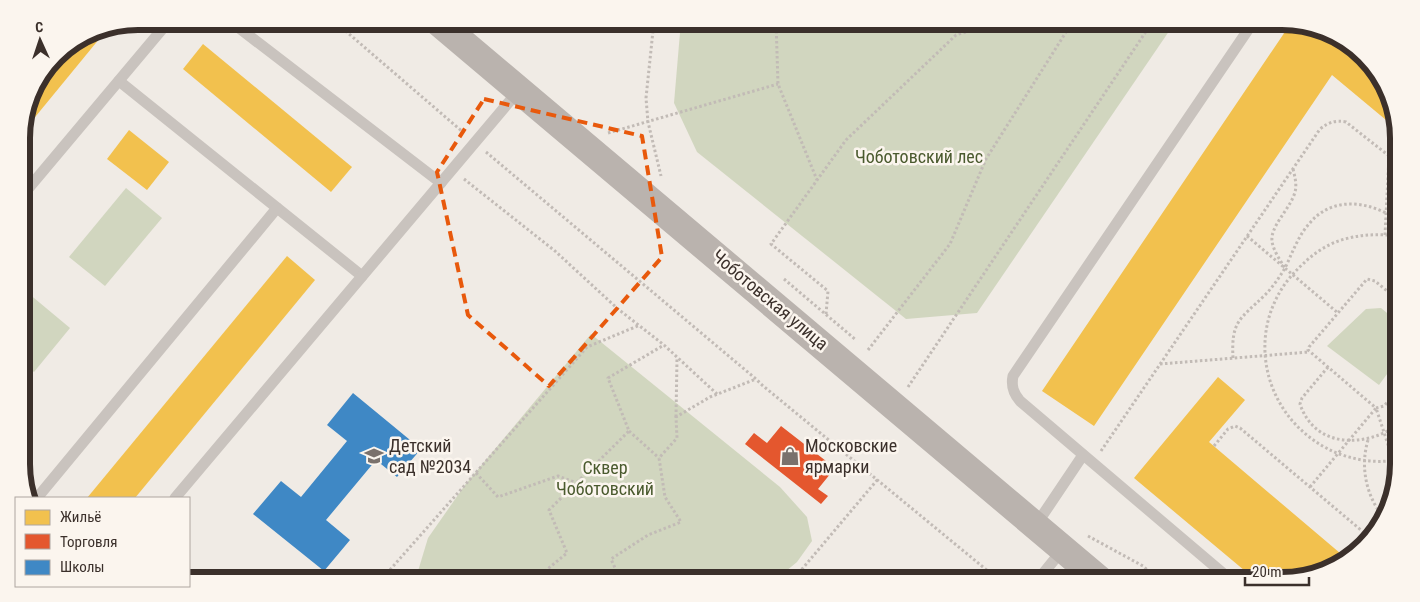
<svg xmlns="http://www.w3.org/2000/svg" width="1420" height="602" viewBox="0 0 1420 602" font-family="'Roboto Condensed',sans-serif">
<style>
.green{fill:#d1d6bf}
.homes{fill:#f2c14e}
.shops{fill:#e4572e}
.schools{fill:#3f88c5}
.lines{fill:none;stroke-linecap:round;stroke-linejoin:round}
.path{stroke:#c2bbb6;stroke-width:3;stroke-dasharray:2.5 2.5;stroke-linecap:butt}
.service{stroke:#c9c3be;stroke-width:11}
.secondary{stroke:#bab3ae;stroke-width:28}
.marked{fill:none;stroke:#e8590c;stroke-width:4;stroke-dasharray:10 6;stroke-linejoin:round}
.labels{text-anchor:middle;stroke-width:5;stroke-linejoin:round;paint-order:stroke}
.park-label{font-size:18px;fill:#4a5a2e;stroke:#fbf5ee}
.street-label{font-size:18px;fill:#3b302b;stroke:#fbf5ee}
.poi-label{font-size:18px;fill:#3b302b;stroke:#fbf5ee;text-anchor:start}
.rim{fill:none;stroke:#3b302b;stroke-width:6}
</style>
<rect width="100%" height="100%" fill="#f0ebe5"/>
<g class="green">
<polygon points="681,21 1176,21 977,313 906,319 697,152 674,103"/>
<polygon points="126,188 162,218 105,286 69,257"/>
<polygon points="22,288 70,328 34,372 22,362"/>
<polygon points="1381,308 1398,322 1398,359 1379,385 1327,346 1366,309"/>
<polygon points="591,334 780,487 807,517 812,541 797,562 774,581 415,581 428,538 465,485"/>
</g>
<g class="homes">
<polygon points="1291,23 1326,30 1374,67 1398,123 1398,130 1332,75 1094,426 1042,391"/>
<polygon points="109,27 22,133 33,86 61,51 94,30"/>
<polygon points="203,44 352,167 331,192 183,69"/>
<polygon points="129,130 169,162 147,190 107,159"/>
<polygon points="287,256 315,280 135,498 87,498"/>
<polygon points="1218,377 1245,400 1209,442 1347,559 1289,581 1257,581 1134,478"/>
</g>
<polygon class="shops" points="781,426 835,468 818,489 828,496 821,504 745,444 754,433 767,443"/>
<polygon class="schools" points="353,393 421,449 397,477 376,460 326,520 350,540 324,571 253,514 281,481 301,497 347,441 327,425"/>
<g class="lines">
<g class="path">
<polyline points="334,21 464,133"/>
<polyline points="654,21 646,98 648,122 661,176"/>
<polyline points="776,21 778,84 817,180"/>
<polyline points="608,133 778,84"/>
<polyline points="486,152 756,379 762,385 1000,581"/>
<path d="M1293 169C1295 177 1297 185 1295 192 1291 208 1270 226 1272 241 1273 250 1280 260 1285 268 1292 254 1298 236 1309 224 1329 199 1360 200 1386 213"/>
<polyline points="464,179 555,251 618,309 664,345 717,394"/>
<polyline points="1385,235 1389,156"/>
<polyline points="1247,236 1338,313"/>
<path d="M1398 236C1380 234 1363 234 1345 239 1329 243 1314 253 1303 264 1242 318 1257 412 1328 449 1348 459 1376 465 1399 459"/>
<polyline points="784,279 856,340"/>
<polyline points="1394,297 1398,292"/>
<polyline points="1398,300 1375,281 1367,279 1309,347 1308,350 1376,408 1384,406 1399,389"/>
<polyline points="826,314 828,291 771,244 846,140 956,35 1001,21"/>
<polyline points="868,350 950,244 986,159 1073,21"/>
<path d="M1233 358C1231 321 1240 319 1264 296 1272 288 1279 278 1285 268"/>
<polyline points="1160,364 1309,352"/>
<path d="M1328 367 1302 398 1300 404C1315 449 1366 448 1399 424"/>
<polyline points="908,387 1153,21"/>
<polyline points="676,417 677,358"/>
<polyline points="629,431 659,458"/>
<path d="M1368 440C1360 467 1366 495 1383 517"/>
<polyline points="1214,446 1228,429 1235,426 1240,428 1368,536"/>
<path d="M1101 451 1320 129C1329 122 1335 120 1346 122L1398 163"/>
<polyline points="476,473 498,497 558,476 577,483"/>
<polyline points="1310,487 1376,408 1397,472"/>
<polyline points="1088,536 1143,566 1159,581"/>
<polyline points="380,581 587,347 640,325"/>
<polyline points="533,581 567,553 549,510 629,431 608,378 664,345"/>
<polyline points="621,581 611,559 648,535 681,522 665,497 659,458 677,438 676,417 710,397 756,379"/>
<polyline points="792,581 878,479"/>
</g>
<g class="service">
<polyline points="230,21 441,183"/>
<polyline points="119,81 362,276"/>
<polyline points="22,196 169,21"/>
<polyline points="37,498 277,208"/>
<polyline points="175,498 520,89"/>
<polyline points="1036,525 1083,455"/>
<polyline points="1037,581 1063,549"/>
<path d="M1232 581 1020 401C1013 393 1011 386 1013 376L1254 21"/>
</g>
<polyline class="secondary" points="437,21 1101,581"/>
</g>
<path class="marked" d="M484 99 642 136 662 257 549 386 468 315 437 172Z"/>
<defs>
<g id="school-bare" transform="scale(1.5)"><path d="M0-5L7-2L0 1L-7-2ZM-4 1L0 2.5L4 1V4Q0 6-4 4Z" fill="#7a716c" stroke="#fbf5ee" stroke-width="2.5" paint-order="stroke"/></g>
<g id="shop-bare" transform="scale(1.5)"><path d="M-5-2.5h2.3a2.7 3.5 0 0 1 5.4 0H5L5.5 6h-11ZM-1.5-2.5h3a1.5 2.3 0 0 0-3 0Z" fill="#7a716c" stroke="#fbf5ee" stroke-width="2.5" paint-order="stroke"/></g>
</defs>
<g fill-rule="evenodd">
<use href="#school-bare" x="374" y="456"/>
<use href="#shop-bare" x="790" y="456"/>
</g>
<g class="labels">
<g class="park-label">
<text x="919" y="163">Чоботовский лес</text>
<text x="605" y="474">Сквер<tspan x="605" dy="21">Чоботовский</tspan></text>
</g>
<g class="street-label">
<text transform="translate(770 300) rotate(40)" y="6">Чоботовская улица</text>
</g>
<g class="poi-label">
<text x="389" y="452">Детский<tspan x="389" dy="21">сад №2034</tspan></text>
<text x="805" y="452">Московские<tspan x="805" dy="21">ярмарки</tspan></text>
</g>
</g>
<path d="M0 0H1420V602H0ZM138 30H1282A108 108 0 0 1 1390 138V464A108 108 0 0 1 1282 572H138A108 108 0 0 1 30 464V138A108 108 0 0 1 138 30Z" fill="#fbf5ee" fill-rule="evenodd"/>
<path class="rim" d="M138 30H1282A108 108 0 0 1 1390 138V464A108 108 0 0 1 1282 572H138A108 108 0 0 1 30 464V138A108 108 0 0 1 138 30Z"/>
<rect x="15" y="497" width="175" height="90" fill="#fbf5ee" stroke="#aea6a0"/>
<rect x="25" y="510" width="25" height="15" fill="#f2c14e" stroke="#aea6a0"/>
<text x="60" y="522" font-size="15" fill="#3b302b">Жильё</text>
<rect x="25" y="534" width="25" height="15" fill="#e4572e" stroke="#aea6a0"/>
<text x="60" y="547" font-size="15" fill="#3b302b">Торговля</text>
<rect x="25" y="560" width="25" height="15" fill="#3f88c5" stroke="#aea6a0"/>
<text x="60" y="572" font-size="15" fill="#3b302b">Школы</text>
<g transform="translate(40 40) rotate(357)" stroke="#fbf5ee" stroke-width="4" paint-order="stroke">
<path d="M0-4L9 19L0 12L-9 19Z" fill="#3b302b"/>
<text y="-8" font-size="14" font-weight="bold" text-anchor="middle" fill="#3b302b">С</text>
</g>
<path d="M1245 577v8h64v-8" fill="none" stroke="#3b302b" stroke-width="2.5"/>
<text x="1252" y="577" font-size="15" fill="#3b302b" stroke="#fbf5ee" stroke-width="4" paint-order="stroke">20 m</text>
</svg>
